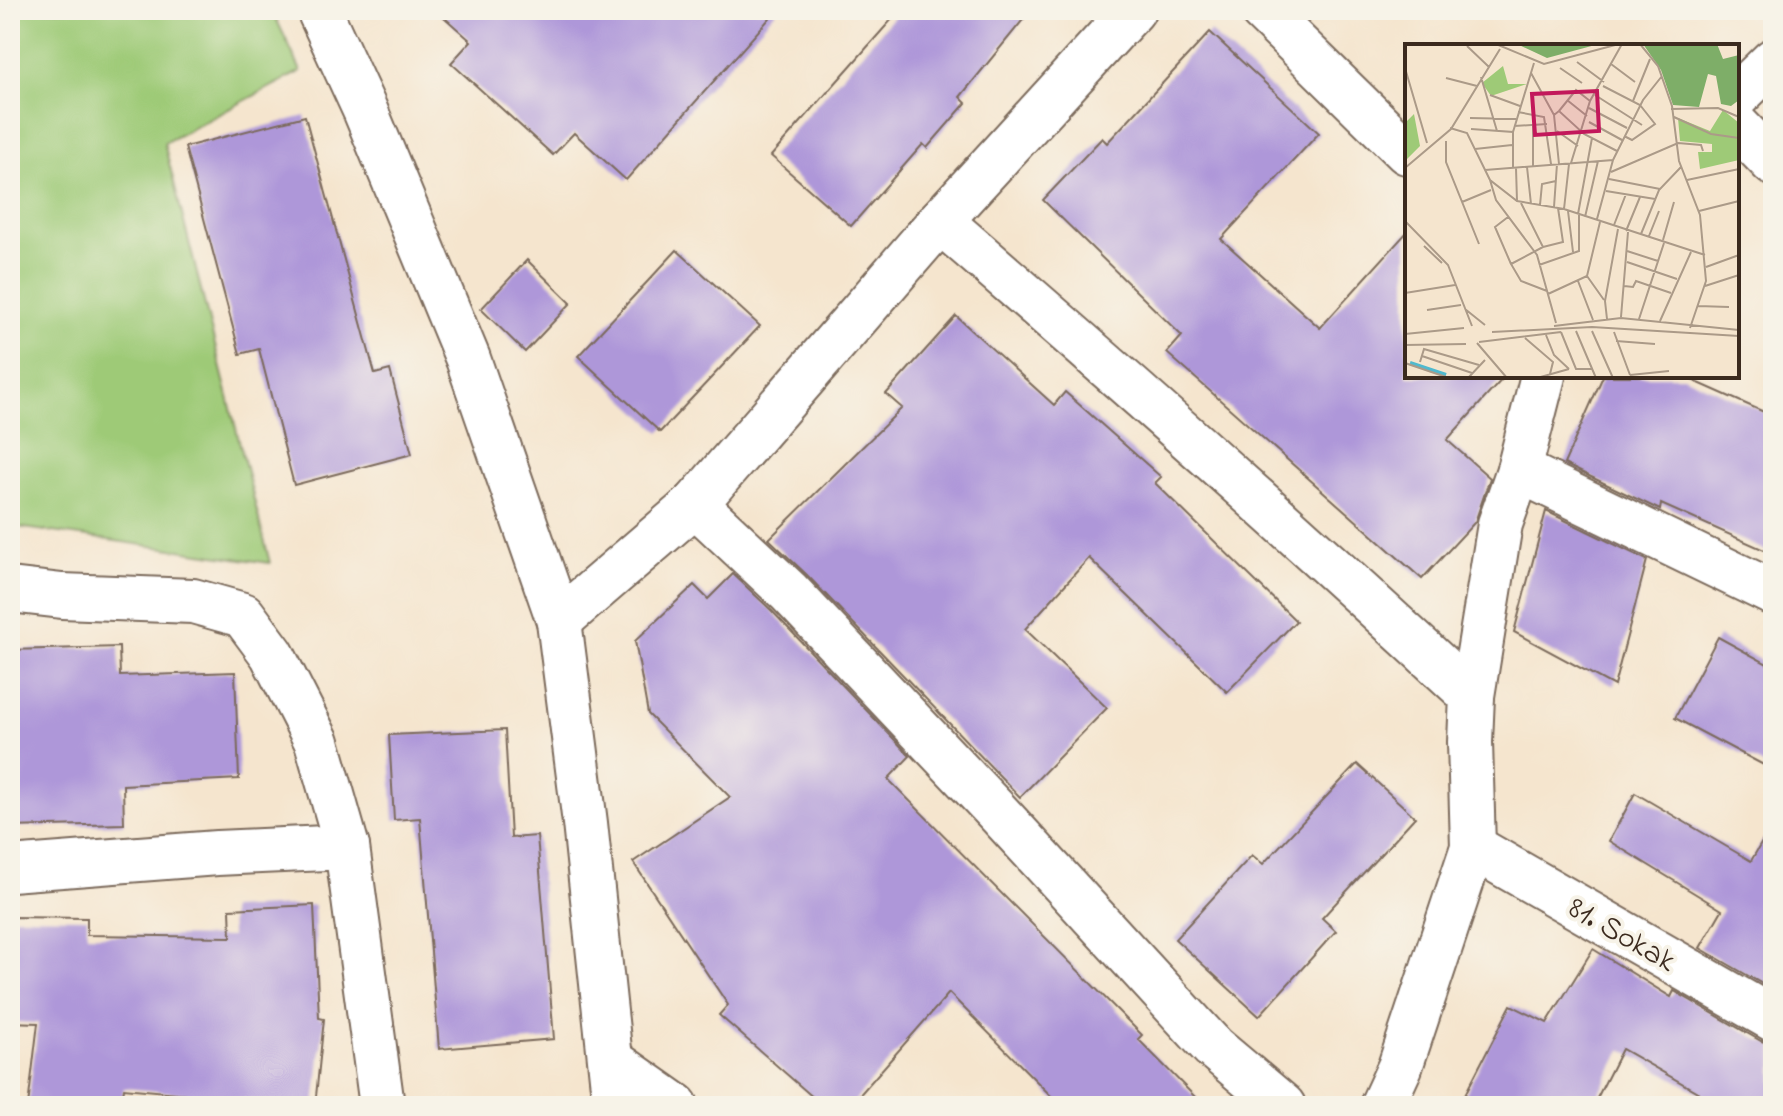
<svg xmlns="http://www.w3.org/2000/svg" width="1783" height="1116" viewBox="0 0 1783 1116" font-family="'Indie Flower',sans-serif">
<style>
.green{fill:#9eca77;stroke:#6c7a4a;stroke-width:2}
.building{fill:#ae97d9}
.lines{fill:none;stroke-linecap:round;stroke-linejoin:round}
.minor-casing{stroke:#7c6b5c;stroke-width:48}
.minor{stroke:#fff;stroke-width:44}
.labels{text-anchor:middle;stroke-width:8;stroke-linejoin:round;paint-order:stroke}
.street-label{font-size:32px;fill:#3b2a1e;stroke:#f7f3e8}
.inset-river{fill:none;stroke:#50b9ce;stroke-width:4}
.inset-road{fill:none;stroke:#ab9a88;stroke-width:2}
.view{fill:#c2185b;fill-opacity:0.15;stroke:#c2185b;stroke-width:4}
.inset-edge{fill:none;stroke:#3b2a1e;stroke-width:4}
</style>
<rect width="100%" height="100%" fill="#f7f3e8"/>
<filter id="ink" filterUnits="userSpaceOnUse"><feTurbulence type="fractalNoise" baseFrequency=".0125" numOctaves="2"/><feDisplacementMap in="SourceGraphic" scale="16" xChannelSelector="R" yChannelSelector="G"/><feConvolveMatrix kernelMatrix="1 2 1 2 8 2 1 2 1" color-interpolation-filters="sRGB"/></filter>
<filter id="wash" filterUnits="userSpaceOnUse"><feTurbulence type="fractalNoise" baseFrequency=".006" numOctaves="4" result="noise"/><feDisplacementMap in="SourceGraphic" scale="32" xChannelSelector="R" yChannelSelector="G"/><feGaussianBlur stdDeviation="1.8" result="paint"/><feColorMatrix in="noise" values="0 0 0 0 0 0 0 0 0 0 0 0 0 0 0 0 0 1.4 0 .05"/><feComposite in="paint" operator="in"/></filter>
<g filter="url(#wash)">
<rect width="100%" height="100%" fill="#f5e5ce"/>
<polygon class="green" points="10,10 272,10 301,71 164,143 270,563 10,526"/>
<g id="blocks">
<g class="building">
<polygon points="436,10 777,10 626,180 574,133 553,155 451,63 471,41"/>
<polygon points="900,10 1031,10 960,97 966,103 927,148 923,144 851,226 771,156"/>
<polygon points="1210,32 1319,133 1221,239 1320,328 1407,232 1407,376 1505,376 1447,440 1490,478 1475,522 1422,579 1167,353 1182,336 1043,200 1102,138 1107,143"/>
<polygon points="305,116 375,374 390,370 412,454 294,485 259,349 240,354 185,147"/>
<polygon points="677,250 760,326 660,432 578,356"/>
<polygon points="527,260 571,303 525,352 481,309"/>
<polygon points="956,316 1054,405 1065,392 1161,477 1155,483 1296,621 1227,692 1089,558 1025,629 1107,708 1020,797 807,575 769,539 902,408 886,394"/>
<polygon points="1603,376 1683,376 1773,416 1773,554 1661,504 1660,510 1564,464"/>
<polygon points="1546,511 1647,560 1614,686 1514,632"/>
<polygon points="733,574 771,610 910,756 888,779 1142,1035 1138,1039 1204,1106 1061,1106 949,993 850,1106 823,1106 719,1015 728,1005 633,862 730,797 648,714 635,641 694,585 708,599"/>
<polygon points="1718,637 1773,667 1773,770 1675,718"/>
<polygon points="119,647 120,676 235,672 239,779 123,785 124,824 10,827 10,650"/>
<polygon points="505,730 511,838 537,836 554,1039 439,1049 420,818 394,820 389,735"/>
<polygon points="1357,764 1415,817 1322,918 1336,931 1259,1016 1175,939 1252,855 1263,864"/>
<polygon points="1635,793 1751,861 1773,823 1773,990 1700,948 1722,910 1609,841"/>
<polygon points="314,905 319,1018 324,1019 315,1106 124,1088 121,1106 28,1106 38,1023 10,1022 10,917 87,918 87,935 231,937 230,909"/>
<polygon points="1593,949 1671,997 1674,991 1761,1041 1773,1044 1773,1106 1722,1106 1622,1049 1593,1106 1459,1106 1511,1005 1547,1023"/>
</g>
</g>
</g>
<g filter="url(#ink)">
<use href="#blocks" fill-opacity="0" stroke="#7c6b5c" stroke-width="2"/>
<g class="lines">
<g class="minor-casing">
<g id="minor">
<polyline points="319,10 365,110 468,359 559,621 695,504 789,592 1001,816 1213,1047 1283,1106"/>
<polyline points="1262,10 1407,152"/>
<polyline points="1737,96 1773,61"/>
<polyline points="1737,126 1773,163"/>
<path d="M940 221C1120 376 1298 534 1472 696"/>
<polyline points="1519,470 1773,593"/>
<polyline points="695,504 940,221 1133,10"/>
<polyline points="10,590 62,596 193,601 243,615 272,654 317,742 347,847 382,1106"/>
<polyline points="559,621 585,823 615,1106"/>
<polyline points="1473,847 1773,1019"/>
<polyline points="10,869 217,853 347,847"/>
<polyline points="612,1061 676,1106"/>
<polyline points="1382,1106 1400,1067 1473,847 1470,742 1472,696 1500,524 1519,470 1543,376"/>
</g>
</g>
<use href="#minor" class="minor"/>
</g>
</g>
<g class="labels">
<g class="street-label">
<text transform="translate(1623 933) rotate(30)" y="11">81. Sokak</text>
</g>
</g>
<g transform="translate(1405 44)">
<rect width="334" height="334" fill="#f5e5ce"/>
<path d="M98 22 103 40H122L86 52 77 39ZM318 66 334 79V116L295 125 293 108H307V100L275 97 273 74 305 87ZM9 70 15 102 0 117V79Z" fill="#9eca77"/>
<path d="M112 0H194L142 14ZM238 0H312L318 15 334 11V56L326 62 316 60 311 32 303 30 294 63 268 61 256 26Z" fill="#7eae68"/>
<path class="inset-river" d="M5 319 41 331"/>
<path class="inset-road" d="M91 0 139 20 214 0M235 0 253 22 267 62 274 117 295 171 301 237 285 284M62 2 84 23M172 18 199 38M206 20 230 38M0 24 22 99M155 24 177 39M126 29 149 71 154 67 179 90 212 107M76 33 92 87M41 34 72 42M198 42 235 61 250 80 227 96 219 92M85 51 115 62M190 51 237 81M162 56 182 72M228 57 245 15M184 64 222 84M266 65 313 64 334 73M154 67 171 46 185 57M113 68 139 73 146 120M149 71 154 120M269 73 306 90 334 94M65 74 111 75M184 78 217 96M109 82 142 80M45 84 62 89 85 136 112 157 159 165 300 211M66 85 108 88V123M152 87 173 102M108 88 129 19M41 97V118L74 200M70 105 107 101M166 119 185 57 217 0M128 122V82M122 123 126 160M0 124 46 85 95 5M111 124 112 157M80 126 208 116 238 56 257 32M206 128 273 99 296 101 298 107M204 135 255 145M85 136 91 156 132 211 151 279M282 136 334 125M201 147 250 155M57 158 86 146M116 159 138 203 106 220 116 237 142 247M135 161 137 140 151 137M149 163 152 120M159 165 164 120M163 167 168 208M294 167 334 157M173 170 187 94M103 173 90 183 106 220M180 173 193 117M192 175 208 116M0 177 43 221 67 282M209 181 221 150M221 187 235 153M236 190 254 146 276 123M244 192 254 167M258 196 269 158M19 202 37 219M138 203 158 198 153 164M222 207 253 217M222 218 272 235M134 221 174 207V171M301 223 334 211M182 232 199 256M173 237 188 276M219 242 228 243 231 237 266 249M300 242 334 231M0 249 50 241M143 250 182 232 195 178M293 262 324 263M60 265 80 281M22 266 56 261M216 273 223 188M202 275 200 257 213 185M234 275 259 199M255 277 286 208M149 282 216 274 334 286M171 287 191 334M187 287 208 334M87 288 187 283 334 292M156 288 171 325H187M209 288 225 331M0 290 59 284M141 291 149 311 164 325M120 294 148 318 145 330M211 297 250 300M74 298 156 288M72 299 102 334M0 301 61 300M17 312 67 329M15 318 19 305 74 321M0 319 44 334M225 331 264 327M63 334 80 316M132 334 164 325"/>
<path class="view" d="M192 47 194 87 130 91 127 50Z"/>
<rect width="334" height="334" class="inset-edge"/>
</g>
<rect width="1783" height="1116" fill="none" stroke="#f7f3e8" stroke-width="40"/>
</svg>
